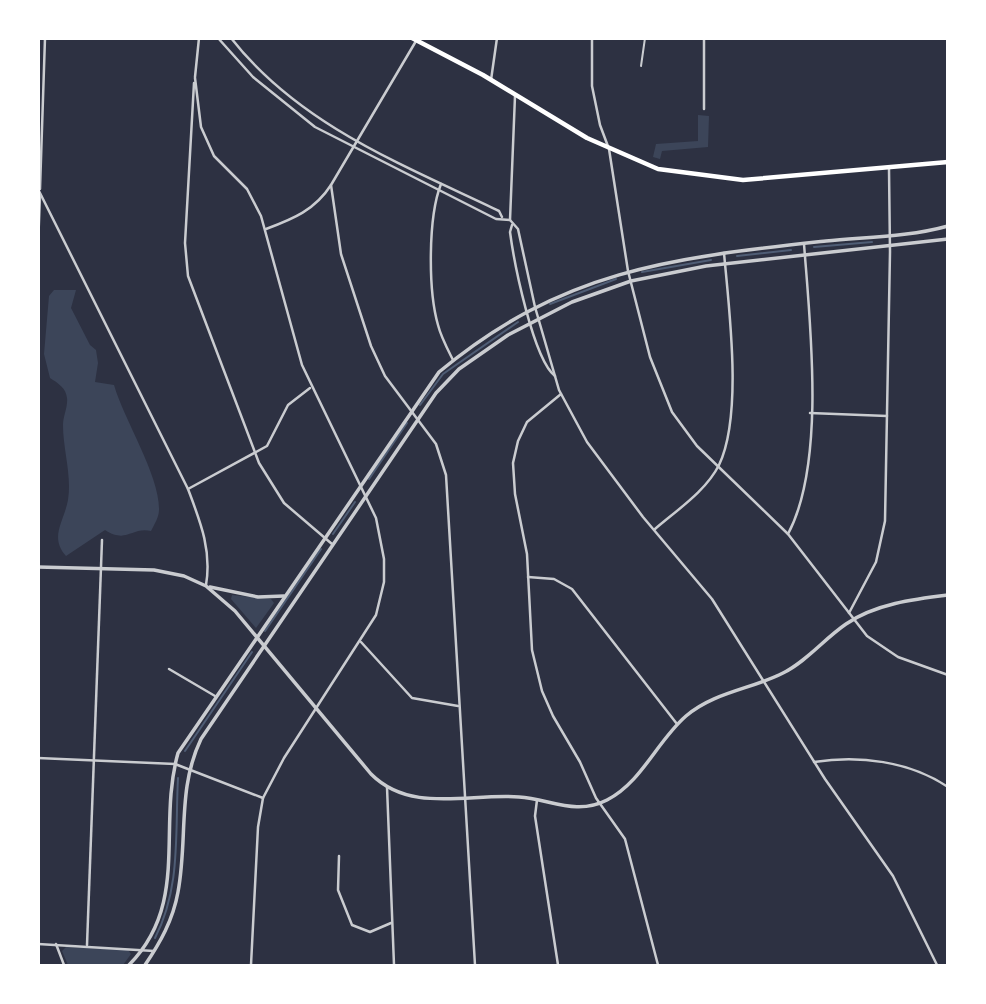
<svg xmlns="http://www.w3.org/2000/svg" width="986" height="1004" viewBox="0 0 986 1004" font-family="'PT Serif',serif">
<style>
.green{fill:#3c4559}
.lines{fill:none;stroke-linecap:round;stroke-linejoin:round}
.stream{stroke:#4f5d75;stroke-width:2}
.service{stroke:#caccd0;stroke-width:2}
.minor{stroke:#caccd0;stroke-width:2.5}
.tertiary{stroke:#caccd0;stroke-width:3.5}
.primary{stroke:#fff;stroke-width:4.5}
</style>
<rect width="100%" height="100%" fill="#2d3142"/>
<g class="green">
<polygon points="698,115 709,116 708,147 662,151 660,159 653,157 656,144 698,141"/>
<path d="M54 290H76L71 308 90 345 96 350 98 363 95 382 114 385C124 420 160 476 159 510 159 517 154 525 151 531 131 527 127 544 105 530L66 556C49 537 64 522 68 500 72 475 63 450 63 425 63 416 68 407 67 398 66 388 58 383 50 378L44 354 49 296Z"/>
<polygon points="232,595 271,599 274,603 256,628 231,599"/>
<polygon points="66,947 128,950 131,954 123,965 68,965 62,951"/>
</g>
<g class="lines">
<g class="stream">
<polyline points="814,247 872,242"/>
<polyline points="737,256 791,250"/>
<polyline points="642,272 711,260"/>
<polyline points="550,304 616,279"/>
<polyline points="420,405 443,374 518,322"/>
<polyline points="369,479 407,423"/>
<polyline points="333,534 355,502"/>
<polyline points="265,631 321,549"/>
<polyline points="185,751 252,652"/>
<path d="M155 938C181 888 175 834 178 778"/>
</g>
<polyline class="service" points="641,66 645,38"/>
<g class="minor">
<polyline points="218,38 253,77 315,127 496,219 510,220"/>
<path d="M231 38C299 125 403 165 499 211L502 217"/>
<polyline points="592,38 592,86 600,125 609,149 628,271 650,357 672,412 697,446 788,534 867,636 898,657 948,675"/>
<polyline points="416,41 331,185 341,254 371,346 385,376 436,444 446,475 475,965"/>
<polyline points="195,77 199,38"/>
<polyline points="195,78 201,127 214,156 247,189 261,216 302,365 376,518 384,559 384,582 376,615 284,758 263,798 258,827 251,965"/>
<polyline points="491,80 497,38"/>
<polyline points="194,83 185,243 188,276 259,463 284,503 332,544"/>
<polyline points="515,96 510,220 518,229 535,307 559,390 587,442 643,517 712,599 825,779 893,876 937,965"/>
<polyline points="704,109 704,38"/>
<path d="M441 184C428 217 428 290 438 325 441 337 447 348 453 360"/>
<path d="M38 189 188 489C200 521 212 550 206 585"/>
<polyline points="40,189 45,38"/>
<path d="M512 225 510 232C514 262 533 359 555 376"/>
<path d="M266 229C293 219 315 210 331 185"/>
<polyline points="38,246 40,196"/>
<polyline points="561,394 527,422 518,441 513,463 515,494 527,554 532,650 542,691 553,716 580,762 596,798 625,839 658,965"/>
<polyline points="810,413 887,416"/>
<polyline points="188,489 267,446 288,405 310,388"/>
<path d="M655 529C677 510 706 491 719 465 743 415 729 309 724 253"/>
<path d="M788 534C826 463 810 323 804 244"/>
<polyline points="528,577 554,579 572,589 677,724"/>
<polyline points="849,613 876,562 885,521 890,252 889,169"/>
<polyline points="361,642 412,698 458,706"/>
<polyline points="169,669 215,696"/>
<polyline points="38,758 175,764 263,798"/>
<path d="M814 762C859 755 909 761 948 787"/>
<polyline points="387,787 394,965"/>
<polyline points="537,800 535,816 558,965"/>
<polyline points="339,856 338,890 352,925 370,932 391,923"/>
<polyline points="38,944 154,951"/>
<polyline points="56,944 64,965"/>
<polyline points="87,945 102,540"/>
</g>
<g class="tertiary">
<path d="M38 567 154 570 184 576 206 586 235 611 371 774C411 814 469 793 519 797 550 799 576 816 607 800 642 782 657 741 686 716 714 692 752 689 783 673 807 661 824 639 846 624 875 604 914 599 948 595"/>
<polyline points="210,587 258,597 284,596"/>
<path d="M129 965C190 903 157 828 178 753L439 372C563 269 672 258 826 241 865 237 909 237 948 226"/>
<path d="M145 965C160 943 173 920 178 892 188 839 177 789 201 739L436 393 459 369 508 335 572 302 631 281 706 266 948 239"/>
</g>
<polyline class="primary" points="412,38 483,75 587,138 658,169 743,180 948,162"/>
</g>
<rect width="986" height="1004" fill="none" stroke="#ffffff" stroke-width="80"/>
</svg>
